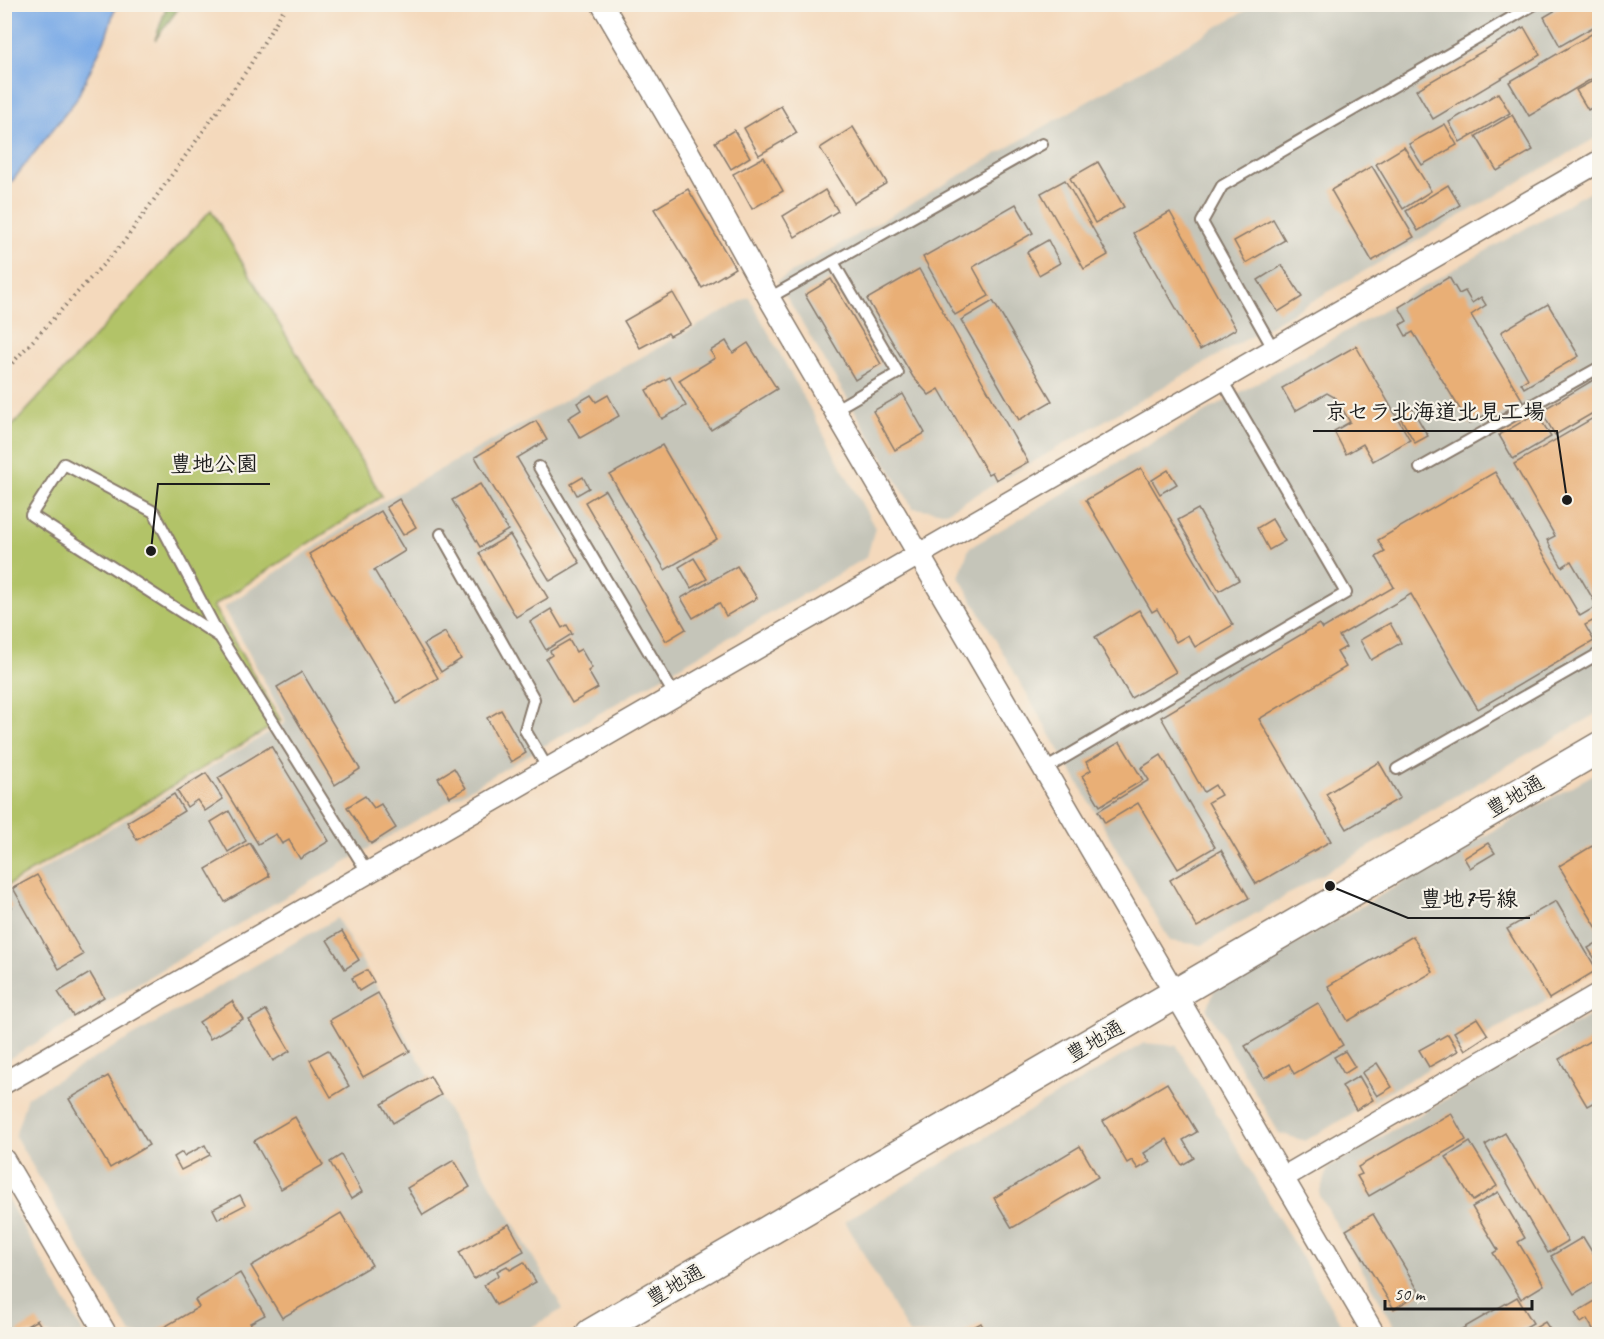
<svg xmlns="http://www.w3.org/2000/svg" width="1604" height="1339" viewBox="0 0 1604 1339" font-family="Caveat,'Klee One',sans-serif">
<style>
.industrial{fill:#c5c5b9}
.green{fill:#b2c367;stroke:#677042;stroke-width:1.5}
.forest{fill:#8da95c;stroke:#54623c;stroke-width:1.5}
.water{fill:#7dace7;stroke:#4c6482;stroke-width:1.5}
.building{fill:#e9af76}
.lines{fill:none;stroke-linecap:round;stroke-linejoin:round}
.lane-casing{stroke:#887a6c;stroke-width:14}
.street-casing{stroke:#887a6c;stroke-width:24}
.secondary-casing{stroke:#887a6c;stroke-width:33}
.path{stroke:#887a6c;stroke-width:4;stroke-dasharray:1.5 4.5;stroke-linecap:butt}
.lane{stroke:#fff;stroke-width:10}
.street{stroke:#fff;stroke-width:21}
.secondary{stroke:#fff;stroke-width:30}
.labels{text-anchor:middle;stroke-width:4.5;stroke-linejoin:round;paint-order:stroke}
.street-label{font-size:21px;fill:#1c1c1c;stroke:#f7f3e8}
.leader{fill:none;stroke:#1c1c1c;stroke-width:2}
.callout-dot{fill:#1c1c1c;stroke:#f7f3e8;stroke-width:2}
.callout-label{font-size:22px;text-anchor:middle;font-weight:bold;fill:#1c1c1c;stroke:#f7f3e8;stroke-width:4.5;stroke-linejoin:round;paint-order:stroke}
</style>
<rect width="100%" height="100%" fill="#f7f3e8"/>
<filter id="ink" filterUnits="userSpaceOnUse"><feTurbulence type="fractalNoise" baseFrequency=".0167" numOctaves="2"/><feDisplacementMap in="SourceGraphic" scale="12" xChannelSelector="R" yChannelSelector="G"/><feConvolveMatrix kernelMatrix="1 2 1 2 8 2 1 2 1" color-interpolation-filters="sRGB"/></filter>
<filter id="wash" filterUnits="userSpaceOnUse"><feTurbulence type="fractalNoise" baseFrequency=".008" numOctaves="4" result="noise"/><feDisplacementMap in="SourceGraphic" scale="24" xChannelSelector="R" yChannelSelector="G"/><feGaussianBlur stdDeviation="1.35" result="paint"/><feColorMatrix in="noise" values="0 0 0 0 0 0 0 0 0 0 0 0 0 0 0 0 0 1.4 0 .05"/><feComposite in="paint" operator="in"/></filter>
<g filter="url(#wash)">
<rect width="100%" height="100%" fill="#f4d9bc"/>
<g class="industrial">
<polygon points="1255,5 1599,5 1599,136 946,512 913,508 777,281"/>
<polygon points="1599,186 1599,712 1202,945 1170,941 959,577 969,548"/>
<polygon points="749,297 875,528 867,557 5,1061 5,892 286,722 224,607 384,501"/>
<polygon points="1599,771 1599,969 1305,1141 1279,1133 1207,1010 1214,990"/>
<polygon points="337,918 563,1309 520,1334 131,1334 15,1136 27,1097"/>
<polygon points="1599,1010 1599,1334 1399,1334 1319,1194 1328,1168"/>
<polygon points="1144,1043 1177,1046 1347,1334 909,1334 845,1221"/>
<polygon points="5,1195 84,1334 5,1334"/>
</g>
<polygon class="green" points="211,210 382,496 213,606 281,721 5,887 5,434"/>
<polygon class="forest" points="167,5 181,5 155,40"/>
<polygon class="water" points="5,4 116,5 106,37 76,100 5,190"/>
<g id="blocks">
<g class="building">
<polygon points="1566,4 1600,4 1600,23 1560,46 1544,17"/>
<polygon points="1524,27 1540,55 1433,119 1416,90"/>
<polygon points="1600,29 1600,74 1529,116 1509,82"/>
<polygon points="1600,77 1600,103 1588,110 1576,90"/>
<polygon points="1498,93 1510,113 1460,142 1449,122"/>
<polygon points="781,106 797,133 759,155 744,128"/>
<polygon points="1512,115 1533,150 1497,171 1476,136"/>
<polygon points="1445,124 1457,145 1422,165 1409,144"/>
<polygon points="853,127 887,183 854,203 820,148"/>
<polygon points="734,130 750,157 731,169 715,142"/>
<polygon points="1404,147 1431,191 1403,209 1376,164"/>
<polygon points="764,157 783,191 752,209 733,174"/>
<polygon points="1098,162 1124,207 1095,223 1070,178"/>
<polygon points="1372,166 1414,237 1372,261 1331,190"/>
<polygon points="1065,180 1108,255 1084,269 1041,193"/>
<polygon points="1448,185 1460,205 1418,231 1406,211"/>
<polygon points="688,189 735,268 702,288 654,209"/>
<polygon points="825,190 838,211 795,237 783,216"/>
<polygon points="1016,204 1033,233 973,267 989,296 955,315 923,257"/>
<polygon points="1170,212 1236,329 1200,350 1133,233"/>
<polygon points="1273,219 1285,240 1246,263 1234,241"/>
<polygon points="1048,240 1060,263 1039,275 1027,252"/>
<polygon points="1282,265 1302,297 1278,312 1258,280"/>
<polygon points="919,269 1028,462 996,480 992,472 988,474 939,389 929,395 913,377 867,299"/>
<polygon points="1449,277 1459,294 1465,291 1472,303 1481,297 1486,305 1471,315 1523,401 1489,421 1485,415 1469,424 1413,332 1406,336 1400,325 1407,321 1399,307"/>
<polygon points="831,279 881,364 855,380 805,295"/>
<polygon points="673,293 691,325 670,336 668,333 640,348 624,321"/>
<polygon points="993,301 1052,401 1019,420 961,320"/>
<polygon points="1548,304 1579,356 1524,388 1521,383 1528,379 1501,332"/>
<polygon points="726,341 733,353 748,343 777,389 711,430 679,380 715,358 710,351"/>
<polygon points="1356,346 1410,440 1373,461 1363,444 1346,454 1334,431 1350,422 1336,398 1327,393 1295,411 1282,388"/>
<polygon points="1600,376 1600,409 1555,435 1541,411"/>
<polygon points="670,377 686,406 662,419 646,390"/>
<polygon points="903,394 925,433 895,450 873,411"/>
<polygon points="591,395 596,402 608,395 619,416 580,438 568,418 581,410 577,403"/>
<polygon points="1410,405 1428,436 1415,443 1397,412"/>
<polygon points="1537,413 1551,437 1513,459 1499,435"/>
<polygon points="1600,414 1600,617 1585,625 1594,641 1478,709 1411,594 1339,636 1346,647 1337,652 1346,667 1259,719 1331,841 1256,884 1208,802 1221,795 1215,785 1204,792 1161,717 1319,624 1322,629 1394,587 1376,557 1385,552 1378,540 1495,472 1580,616 1597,606 1571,561 1562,567 1547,540 1555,536 1514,464"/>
<polygon points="536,421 547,440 517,458 580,563 550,581 475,457"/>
<polygon points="662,445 717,539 665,570 610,475"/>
<polygon points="1141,468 1233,625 1195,647 1188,635 1176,642 1157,609 1152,612 1086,500"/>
<polygon points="1168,470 1177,484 1160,494 1152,480"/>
<polygon points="583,477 589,488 577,495 571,484"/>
<polygon points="480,484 508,530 480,547 452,500"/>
<polygon points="605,490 686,629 666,641 585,502"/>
<polygon points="399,499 416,527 403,535 386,507"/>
<polygon points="1198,509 1239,580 1219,591 1178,520"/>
<polygon points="381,511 405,551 374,570 438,678 397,703 309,554"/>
<polygon points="1272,519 1285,541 1269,550 1257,528"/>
<polygon points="510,535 548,598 516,617 479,553"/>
<polygon points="694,558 707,579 691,588 679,567"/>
<polygon points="737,566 757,598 726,616 719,603 693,618 681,598"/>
<polygon points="551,609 562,628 567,625 572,634 546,650 530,622"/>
<polygon points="1139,610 1176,672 1131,698 1095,637"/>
<polygon points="1390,623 1401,643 1371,660 1360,640"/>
<polygon points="445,632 461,659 441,672 424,644"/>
<polygon points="569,640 576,652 581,649 592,668 588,671 598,688 572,703 546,659 552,655 550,651"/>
<polygon points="302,672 360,769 335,785 277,687"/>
<polygon points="501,710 526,753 511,762 487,718"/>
<polygon points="1120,742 1143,780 1100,806 1082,776 1091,770 1086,762"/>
<polygon points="271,746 329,841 300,859 289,840 282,844 276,834 258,844 218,778"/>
<polygon points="1161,755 1215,847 1178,869 1138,803 1105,823 1098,811 1149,780 1141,768"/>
<polygon points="1379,762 1400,798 1347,829 1326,794"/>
<polygon points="454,768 466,788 450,797 438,778"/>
<polygon points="206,773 223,799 205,811 197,800 187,807 177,791"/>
<polygon points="174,794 184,811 137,840 127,822"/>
<polygon points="365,796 374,808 381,804 396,828 371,844 347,807"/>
<polygon points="229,811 246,841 228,852 211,822"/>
<polygon points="250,843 270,876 225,902 206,869"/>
<polygon points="1488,843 1495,853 1470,868 1464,858"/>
<polygon points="1592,846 1600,858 1600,933 1559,866"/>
<polygon points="1221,850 1249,898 1197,927 1170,880"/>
<polygon points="37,875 83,955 59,969 13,888"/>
<polygon points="4,893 12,907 4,911"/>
<polygon points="1556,901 1597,970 1549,999 1507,929"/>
<polygon points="342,931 359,960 345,969 327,940"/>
<polygon points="1413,936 1433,972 1348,1021 1328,986"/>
<polygon points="1600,941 1600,967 1588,948"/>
<polygon points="367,970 374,982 359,991 352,978"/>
<polygon points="90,973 104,997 73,1016 58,992"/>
<polygon points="378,993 410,1051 363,1077 330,1020"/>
<polygon points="232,1001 243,1019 210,1039 199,1022"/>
<polygon points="1318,1003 1343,1045 1294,1074 1289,1064 1264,1078 1245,1046"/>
<polygon points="266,1010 290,1051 273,1061 249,1020"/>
<polygon points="1477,1018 1488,1035 1465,1050 1454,1032"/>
<polygon points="1448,1034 1458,1051 1429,1067 1419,1050"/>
<polygon points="1600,1035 1600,1099 1587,1106 1559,1059"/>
<polygon points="328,1050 349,1086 331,1097 310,1060"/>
<polygon points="1345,1051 1355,1067 1344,1074 1334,1057"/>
<polygon points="1377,1063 1392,1087 1377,1096 1362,1073"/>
<polygon points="108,1076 149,1145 110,1168 69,1099"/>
<polygon points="430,1076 441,1095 393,1123 382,1104"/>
<polygon points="1359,1076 1373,1100 1356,1110 1342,1086"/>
<polygon points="1167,1083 1197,1132 1183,1140 1194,1158 1182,1165 1167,1139 1144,1153 1150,1162 1138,1169 1132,1160 1127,1163 1103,1121"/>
<polygon points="1451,1113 1466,1140 1369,1196 1357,1176 1362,1174 1358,1167"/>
<polygon points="295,1117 323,1165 281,1189 254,1141"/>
<polygon points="1505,1133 1568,1241 1548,1253 1485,1145"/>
<polygon points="1470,1142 1497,1186 1473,1201 1446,1157"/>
<polygon points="205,1145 210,1155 181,1170 174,1157 182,1152 184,1156"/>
<polygon points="1080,1146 1098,1177 1012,1228 994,1198"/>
<polygon points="341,1155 362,1192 351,1199 330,1162"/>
<polygon points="454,1160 470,1187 423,1215 407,1188"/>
<polygon points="1498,1192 1525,1238 1518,1242 1544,1285 1521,1299 1493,1253 1498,1250 1472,1207"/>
<polygon points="240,1195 245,1205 218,1219 213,1209"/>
<polygon points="341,1213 372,1265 282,1318 251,1266"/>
<polygon points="1373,1214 1420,1293 1394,1309 1346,1230"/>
<polygon points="509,1224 524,1251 474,1279 459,1252"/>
<polygon points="1583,1237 1600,1265 1600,1279 1574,1294 1551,1256"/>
<polygon points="524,1262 536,1282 496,1305 484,1285 499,1275 497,1271 507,1266 510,1270"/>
<polygon points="240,1273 265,1315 250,1323 257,1334 152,1334 199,1307 195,1300"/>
<polygon points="1517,1297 1533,1323 1513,1334 1453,1334"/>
<polygon points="1600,1298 1600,1334 1596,1334 1587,1319 1581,1323 1575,1313"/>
<polygon points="37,1320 46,1334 20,1334 18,1331"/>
<polygon points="1545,1322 1553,1334 1528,1334 1527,1333"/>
<polygon points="981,1323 987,1334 961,1334"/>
</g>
</g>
</g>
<g filter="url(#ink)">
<use href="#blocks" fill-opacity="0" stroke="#887a6c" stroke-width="1.5"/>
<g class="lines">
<g class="lane-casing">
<g id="lane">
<polyline points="833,262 898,373 834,410"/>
<polyline points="769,298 1042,144"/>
<polyline points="1274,350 1202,222 1222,186 1535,4"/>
<polyline points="539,467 675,696"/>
<polyline points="1420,468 1600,367"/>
<polyline points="441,534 534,699 525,730 548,769"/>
<polyline points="220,637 154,512 64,464 31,515 220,637 368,873"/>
<polyline points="1045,769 1346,593 1222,380"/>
<polyline points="1397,769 1600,653"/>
</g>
</g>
<g class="street-casing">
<g id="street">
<polyline points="602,4 689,153 769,298 1374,1334"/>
<polyline points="4,1083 1600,161"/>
<polyline points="4,1160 106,1334"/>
<polyline points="1284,1177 1600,993"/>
</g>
</g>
<g class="secondary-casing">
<polyline id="secondary" points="591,1334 1600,747"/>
</g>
<polyline class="path" points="4,372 123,243 247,70 287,4"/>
<use href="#lane" class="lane"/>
<use href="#street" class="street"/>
<use href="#secondary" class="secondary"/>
</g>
</g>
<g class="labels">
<g class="street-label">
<text transform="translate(1515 796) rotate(-30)" y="7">豊地通</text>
<text transform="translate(1095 1041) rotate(-30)" y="7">豊地通</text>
<text transform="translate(675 1285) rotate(-30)" y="7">豊地通</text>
</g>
</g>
<path class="leader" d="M1567 500L1557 431H1313M151 551L158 484H270M1330 886L1408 918H1530"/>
<g class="callout-dot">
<circle cx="1567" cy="500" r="6"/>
<circle cx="151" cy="551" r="6"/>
<circle cx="1330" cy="886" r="6"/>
</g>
<g class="callout-label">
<text x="1435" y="419">京セラ北海道北見工場</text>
<text x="214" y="471">豊地公園</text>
<text x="1469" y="906">豊地7号線</text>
</g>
<rect width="1604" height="1339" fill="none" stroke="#f7f3e8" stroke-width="24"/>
<path d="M1385 1300v9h147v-9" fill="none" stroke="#1c1c1c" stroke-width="3"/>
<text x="1394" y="1300" font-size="18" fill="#1c1c1c" stroke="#f7f3e8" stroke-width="4.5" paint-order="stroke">50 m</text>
</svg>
